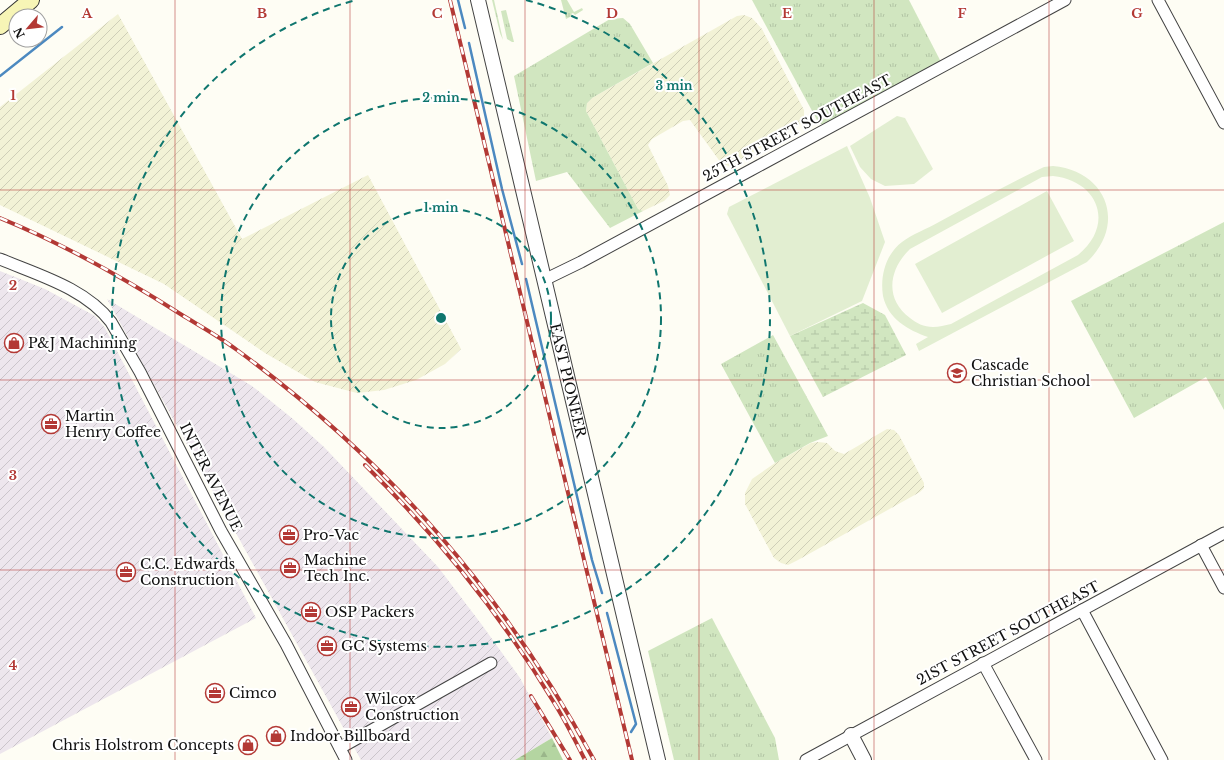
<svg xmlns="http://www.w3.org/2000/svg" width="1224" height="760" viewBox="0 0 1224 760" font-family="'Libre Baskerville',serif">
<style>
.industrial{fill:url(#industrial-furrows)}
.farmland{fill:url(#farmland-furrows)}
.grass{fill:url(#grass-tufts)}
.forest{fill:url(#forest-firs)}
.wetland{fill:url(#wetland-marsh)}
.pitch{fill:#e2eed1;fill-rule:evenodd}
.lines{fill:none;stroke-linecap:round;stroke-linejoin:round}
.stream{stroke:#4c89c0;stroke-width:2.5}
.minor-casing{stroke:#434343;stroke-width:13}
.tertiary-casing{stroke:#434343;stroke-width:16}
.secondary-casing{stroke:#323232;stroke-width:18}
.minor{stroke:#fff;stroke-width:11}
.tertiary{stroke:#fff;stroke-width:14}
.secondary{stroke:#f7f5b6;stroke-width:16}
.rail-casing{stroke:#b33935;stroke-width:4}
.rail{stroke:#fff;stroke-width:2.5;stroke-dasharray:8;stroke-linecap:butt}
.grid{fill:none;stroke:#b33935;stroke-width:1;stroke-opacity:0.55}
.ring{fill:none;stroke:#0f766e;stroke-width:2;stroke-dasharray:7 5}
.labels{text-anchor:middle;stroke-width:4;stroke-linejoin:round;paint-order:stroke}
.street-label{font-size:14px;fill:#101010;stroke:#fff}
.poi-label{font-size:14px;fill:#101010;stroke:#fff;text-anchor:start}
.grid-label{font-size:13px;text-anchor:middle;font-weight:bold;fill:#b33935;stroke:#fff;stroke-width:4;stroke-linejoin:round;paint-order:stroke}
.centre{fill:#0f766e;stroke:#fff;stroke-width:2}
.ring-label{font-size:12px;text-anchor:middle;font-weight:bold;fill:#0f766e;stroke:#fff;stroke-width:4;stroke-linejoin:round;paint-order:stroke}
</style>
<defs>
<pattern id="industrial-furrows" width="10" height="10" patternUnits="userSpaceOnUse"><rect width="10" height="10" fill="#ede6ed"/><path d="M-1 1l2-2M0 10L10 0M9 11l2-2" fill="none" stroke="#cac4ca"/></pattern>
<pattern id="farmland-furrows" width="10" height="10" patternUnits="userSpaceOnUse"><rect width="10" height="10" fill="#f2f2d6"/><path d="M-1 1l2-2M0 10L10 0M9 11l2-2" fill="none" stroke="#ceceb7"/></pattern>
<pattern id="grass-tufts" width="24" height="20" patternUnits="userSpaceOnUse"><rect width="24" height="20" fill="#d1e6c0"/><path d="M3 7l-1-3M5 7V3M7 7l1-3M15 17l-1-3M17 17v-4M19 17l1-3" fill="none" stroke="#b2c4a4"/></pattern>
<pattern id="forest-firs" width="22" height="20" patternUnits="userSpaceOnUse"><rect width="22" height="20" fill="#b4d5a1"/><path d="M5 1l3.5 6h-7zM16 11l3.5 6h-7z" fill="#9ab68a"/></pattern>
<pattern id="wetland-marsh" width="20" height="14" patternUnits="userSpaceOnUse"><rect width="20" height="14" fill="#d1e6c0"/><path d="M1 5h8M5 5V1M11 12h8M15 12V8" fill="none" stroke="#b2c4a4"/></pattern>
</defs>
<rect width="100%" height="100%" fill="#fefdf4"/>
<g class="industrial">
<polygon points="0,271 45,289 95,316 105,328 256,618 0,754"/>
<polygon points="107,299 252,386 293,419 324,447 438,567 482,625 520,678 552,738 515,760 361,760"/>
</g>
<g class="farmland">
<polygon points="118,14 242,239 368,175 461,349 445,364 416,380 384,390 357,393 315,382 265,353 164,284 0,205 0,107"/>
<polygon points="744,15 752,18 762,29 804,110 804,122 729,166 721,163 690,120 683,121 652,139 648,145 668,186 670,195 664,201 643,211 638,209 586,111 587,103 592,98 737,16"/>
<polygon points="887,429 894,430 899,435 924,483 924,488 920,492 798,560 788,565 781,563 774,558 745,504 745,493 752,479 775,463 811,443 818,442 827,443 835,451 844,454"/>
</g>
<g class="grass">
<polygon points="492,0 494,0 503,40 500,33"/>
<polygon points="561,0 567,0 574,12 582,8 583,10 575,15 573,13 571,14 572,16 566,19"/>
<polygon points="752,0 909,0 941,62 825,124 821,124 817,120"/>
<polygon points="506,10 514,42 512,42 507,39 501,11"/>
<polygon points="623,18 630,24 653,63 592,98 587,103 586,111 638,209 643,211 610,228 567,172 536,181 514,76 610,19"/>
<polygon points="1224,222 1224,410 1206,377 1134,418 1071,301"/>
<polygon points="773,335 828,436 810,443 775,463 721,364"/>
<polygon points="712,618 775,738 779,760 674,760 648,651"/>
</g>
<polygon class="forest" points="552,738 563,760 515,760"/>
<polygon class="wetland" points="863,303 885,315 906,355 823,397 790,336"/>
<g class="pitch">
<polygon points="897,116 905,118 933,169 914,184 885,186 871,179 860,167 850,146"/>
<polygon points="847,146 870,198 885,242 862,301 790,336 727,214 729,207"/>
<path d="M1053 166C1107 171 1127 224 1087 262L919 351 916 344 928 337C908 330 888 319 883 296 880 277 885 255 902 242 912 234 927 229 939 222 974 203 1008 184 1044 167ZM1053 176C1099 181 1115 225 1078 255L951 324C945 325 939 327 933 327 924 327 916 323 910 318 884 299 889 269 910 249L1042 177Z"/>
<polygon points="1047,191 1074,241 942,313 915,264"/>
</g>
<g class="lines">
<g class="stream">
<polyline points="458,0 465,28"/>
<polyline points="469,43 502,189 522,264"/>
<polyline points="0,76 62,27"/>
<polyline points="526,279 592,560 602,593"/>
<polyline points="607,613 636,724 631,732"/>
</g>
<g class="minor-casing">
<g id="minor">
<polyline points="1158,0 1224,123"/>
<path d="M0 259C38 275 85 288 111 322L140 372 221 531 286 644 346 760"/>
<polyline points="544,280 581,262 751,170 1065,0"/>
<polyline points="1201,545 1224,588"/>
<polyline points="1082,610 1162,760"/>
<polyline points="983,663 1036,760"/>
<polyline points="340,748 491,663"/>
<polyline points="806,760 1224,533"/>
</g>
</g>
<g class="tertiary-casing">
<g id="tertiary">
<path id="s1" d="M478 0 658 760"/>
<polyline points="851,735 864,760"/>
</g>
</g>
<g class="secondary-casing">
<polyline id="secondary" points="0,26 31,0"/>
</g>
<use href="#minor" class="minor"/>
<use href="#tertiary" class="tertiary"/>
<use href="#secondary" class="secondary"/>
<g class="rail-casing">
<g id="rail">
<polyline points="450,0 632,760"/>
<path d="M0 218C64 244 124 278 182 315 200 326 220 337 237 350 389 461 505 595 594 760"/>
<path d="M365 465C437 536 501 615 553 701 565 720 575 740 585 760"/>
<polyline points="531,696 570,760"/>
</g>
</g>
<use href="#rail" class="rail"/>
</g>
<path class="grid" d="M175 0V760M350 0V760M525 0V760M699 0V760M874 0V760M1049 0V760M0 190H1224M0 380H1224M0 570H1224"/>
<g class="ring">
<circle cx="441" cy="318" r="110"/>
<circle cx="441" cy="318" r="220"/>
<path d="M526 0A329 329 0 1 1 356 0"/>
</g>
<defs>
<g id="shop-ring" transform="scale(1)"><circle r="9.5" fill="#fff" stroke="#b33935" stroke-width="1.5"/><path d="M-5-2.5h2.3a2.7 3.5 0 0 1 5.4 0H5L5.5 6h-11ZM-1.5-2.5h3a1.5 2.3 0 0 0-3 0Z" fill="#b33935"/></g>
<g id="school-ring" transform="scale(1)"><circle r="9.5" fill="#fff" stroke="#b33935" stroke-width="1.5"/><path d="M0-5L7-2L0 1L-7-2ZM-4 1L0 2.5L4 1V4Q0 6-4 4Z" fill="#b33935"/></g>
<g id="office-ring" transform="scale(1)"><circle r="9.5" fill="#fff" stroke="#b33935" stroke-width="1.5"/><path d="M-6-3h4V-5.5h4V-3h4V5H-6ZM-1-4.5V-3h2v-1.5ZM-6 0V1H6V0Z" fill="#b33935"/></g>
</defs>
<g fill-rule="evenodd">
<use href="#shop-ring" x="14" y="343"/>
<use href="#school-ring" x="957" y="373"/>
<use href="#office-ring" x="51" y="424"/>
<use href="#office-ring" x="289" y="535"/>
<use href="#office-ring" x="290" y="568"/>
<use href="#office-ring" x="126" y="572"/>
<use href="#office-ring" x="311" y="612"/>
<use href="#office-ring" x="327" y="646"/>
<use href="#office-ring" x="215" y="693"/>
<use href="#office-ring" x="351" y="707"/>
<use href="#shop-ring" x="276" y="736"/>
<use href="#shop-ring" x="248" y="745"/>
</g>
<g class="labels">
<g class="street-label">
<text transform="translate(797 128) rotate(-28)" y="5">25TH STREET SOUTHEAST</text>
<text dy="5" stroke="none"><textPath href="#s1" startOffset="391">EAST PIONEER</textPath></text>
<text transform="translate(211 477) rotate(63)" y="5">INTER AVENUE</text>
<text transform="translate(1008 633) rotate(-28)" y="5">21ST STREET SOUTHEAST</text>
</g>
<g class="poi-label">
<text x="28" y="348">P&amp;J Machining</text>
<text x="971" y="370">Cascade<tspan x="971" dy="16">Christian School</tspan></text>
<text x="65" y="421">Martin<tspan x="65" dy="16">Henry Coffee</tspan></text>
<text x="303" y="540">Pro-Vac</text>
<text x="304" y="565">Machine<tspan x="304" dy="16">Tech Inc.</tspan></text>
<text x="140" y="569">C.C. Edwards<tspan x="140" dy="16">Construction</tspan></text>
<text x="325" y="617">OSP Packers</text>
<text x="341" y="651">GC Systems</text>
<text x="229" y="698">Cimco</text>
<text x="365" y="704">Wilcox<tspan x="365" dy="16">Construction</tspan></text>
<text x="290" y="741">Indoor Billboard</text>
<text x="234" y="750" text-anchor="end">Chris Holstrom Concepts</text>
</g>
</g>
<g class="grid-label">
<text x="87" y="18">A</text>
<text x="262" y="18">B</text>
<text x="437" y="18">C</text>
<text x="612" y="18">D</text>
<text x="787" y="18">E</text>
<text x="962" y="18">F</text>
<text x="1137" y="18">G</text>
<text x="13" y="100">1</text>
<text x="13" y="290">2</text>
<text x="13" y="480">3</text>
<text x="13" y="670">4</text>
</g>
<circle cx="441" cy="318" r="6" class="centre"/>
<g class="ring-label">
<text x="674" y="90">3 min</text>
<text x="441" y="102">2 min</text>
<text x="441" y="212">1 min</text>
</g>
<g transform="translate(28 28) rotate(242)"><circle r="19" fill="#ffffff" stroke="#9f9f9f"/>
<path d="M0-3L7 15L0 10L-7 15Z" fill="#b33935"/>
<text y="-6" font-size="11" font-weight="bold" text-anchor="middle" fill="#101010">N</text>
</g>
</svg>
